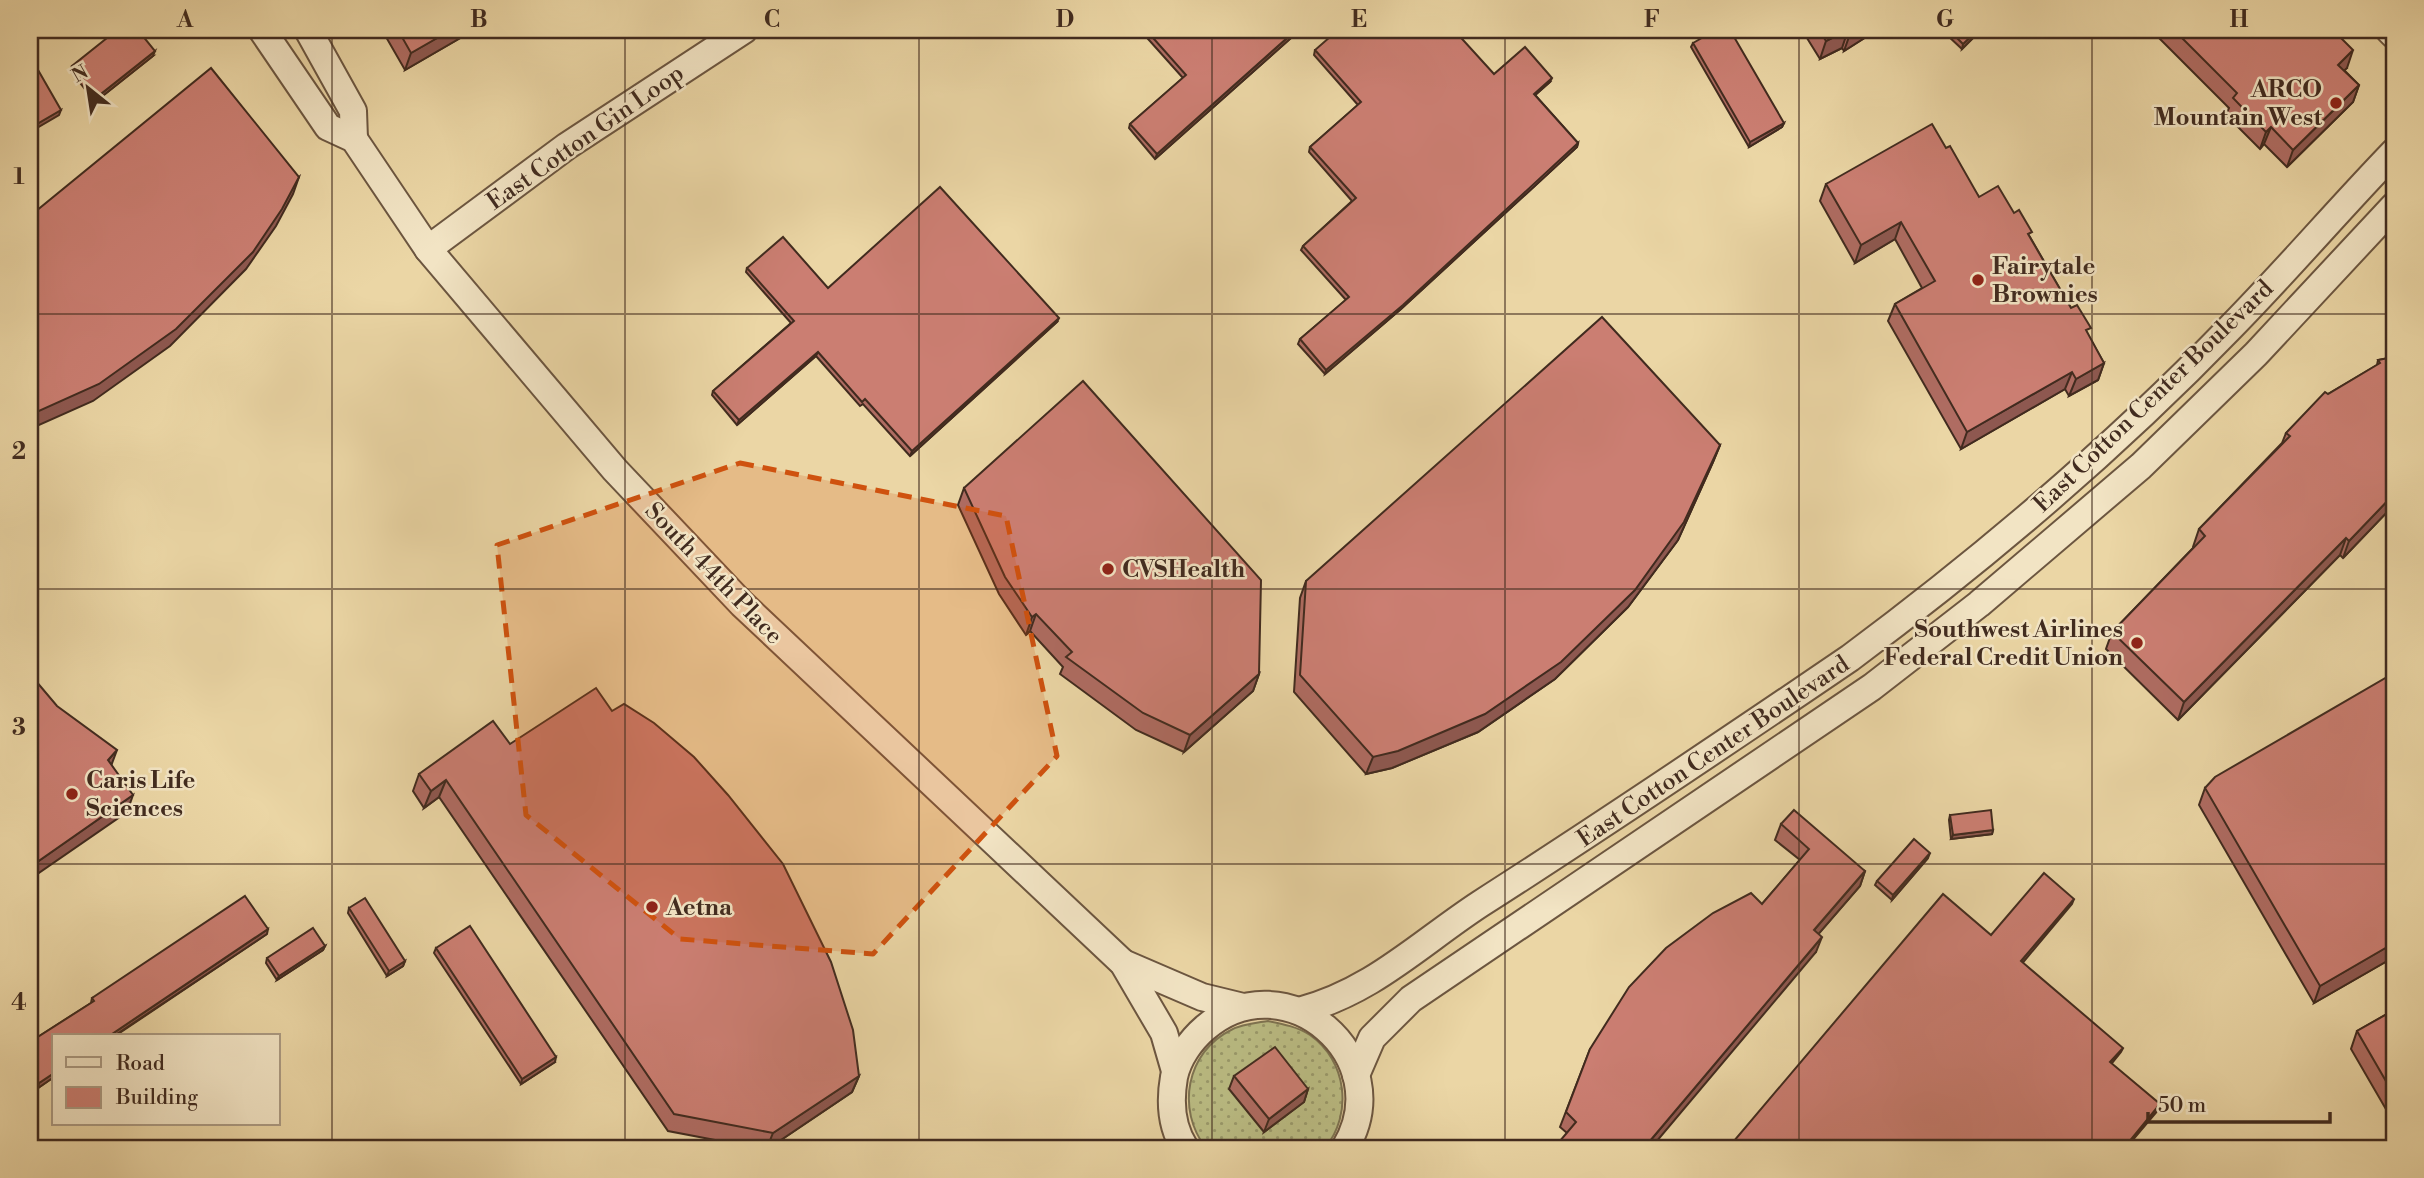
<svg xmlns="http://www.w3.org/2000/svg" width="2424" height="1178" viewBox="0 0 2424 1178" font-family="'Libre Bodoni',serif">
<style>
.grass{fill:url(#grass-dots);stroke:#7e7452;stroke-width:2}
.lines{fill:none;stroke-linecap:round;stroke-linejoin:round}
.minor-casing{stroke:#6c5640;stroke-width:30}
.minor{stroke:#f2e4c4;stroke-width:26}
.wall{fill:#af6c62;stroke:#412b1f;stroke-width:2}
.shaded-wall{fill:#8e5850;stroke:#412b1f;stroke-width:2}
.building{fill:#cb7e72;stroke:#412b1f;stroke-width:2}
.marked{fill:#cf520f;fill-opacity:0.2;stroke:#cf520f;stroke-width:5;stroke-dasharray:14 9;stroke-linejoin:round}
.grid{fill:none;stroke:#412b1f;stroke-width:2;stroke-opacity:0.55}
.poi-dot{fill:#8f2418;stroke:#f2e4c4;stroke-width:2.5}
.labels{text-anchor:middle;stroke-width:5;stroke-linejoin:round;paint-order:stroke}
.poi-label{font-size:24px;font-weight:bold;fill:#412b1f;stroke:#f2e4c4;text-anchor:start}
.street-label{font-size:24px;fill:#412b1f;stroke:#f2e4c4}
.neatline{fill:none;stroke:#412b1f;stroke-width:2.5}
.grid-label{font-size:23px;text-anchor:middle;font-weight:bold;fill:#412b1f}
</style>
<defs>
<pattern id="grass-dots" width="8" height="8" patternUnits="userSpaceOnUse" patternTransform="scale(1.75)"><rect width="8" height="8" fill="#bbbd84"/><path d="M2 2h.1M6 6h.1" fill="none" stroke="#9a9a6b" stroke-width="1.8" stroke-linecap="round"/></pattern>
</defs>
<rect width="100%" height="100%" fill="#ebd6a5"/>
<filter id="stains"><feTurbulence type="fractalNoise" baseFrequency=".00286" numOctaves="4"/><feColorMatrix values="0 0 0 0 .2 0 0 0 0 .09 0 0 0 0 .02 0 0 0 .5 -.17"/></filter>
<radialGradient id="worn" r=".72"><stop offset=".6" stop-color="#630" stop-opacity="0"/><stop offset="1" stop-color="#630" stop-opacity=".3"/></radialGradient>
<path class="grass" d="M1268 1021C1283 1024 1298 1027 1310 1035 1347 1061 1353 1114 1325 1148H1206C1176 1110 1186 1052 1231 1030 1242 1024 1256 1023 1268 1021Z"/>
<g class="lines">
<g class="minor-casing">
<g id="minor">
<polyline points="262,30 328,127 354,139 428,249 615,470 742,604 1123,963 1164,1033 1175,1071"/>
<polyline points="308,30 353,111 354,139"/>
<polyline points="2389,30 2394,35"/>
<polyline points="428,249 567,146 744,30"/>
<polyline points="1123,963 1202,997 1243,1007"/>
<path d="M1299 1011C1372 992 1419 944 1480 904 1605 824 1728 741 1850 658 1983 559 2116 446 2231 327 2287 270 2339 209 2394 152"/>
<polyline points="1356,1075 1372,1038 1411,999 1872,687 1979,604 2141,466 2256,354 2394,206"/>
<path d="M1185 1148C1171 1127 1170 1100 1174 1077 1178 1058 1191 1040 1205 1028 1285 959 1400 1057 1345 1148"/>
</g>
</g>
<use href="#minor" class="minor"/>
</g>
<g class="wall">
<polygon points="382,30 474,30 405,70"/>
<polygon points="1140,30 1300,30 1155,159 1129,128 1130,124 1183,78"/>
<polygon points="1802,30 1877,30 1844,51 1842,48 1820,59"/>
<polygon points="1949,30 1981,30 1962,49 1947,35"/>
<polygon points="2151,30 2324,30 2347,68 2344,70 2359,85 2353,102 2287,167 2264,144 2260,149 2226,115 2229,108"/>
<polygon points="1693,43 1784,123 1782,127 1749,147 1691,47"/>
<polygon points="1315,50 1550,82 1535,95 1578,143 1577,147 1401,309 1325,374 1298,344 1300,339 1346,300 1301,250 1303,246 1352,201 1309,152 1310,147 1358,105 1314,55"/>
<polygon points="153,56 95,102 70,70 72,66"/>
<polygon points="1946,148 1979,197 2014,213 2030,237 2071,308 2088,335 2104,363 2098,380 2069,396 2065,389 1961,449 1888,321 1895,304 1922,288 1895,239 1855,263 1820,201 1826,184"/>
<polygon points="747,268 828,288 1057,322 910,456 863,404 860,406 816,356 737,425 712,395 713,391 791,323 746,272"/>
<polygon points="2394,357 2389,510 2343,558 2340,555 2178,720 2106,649 2112,632 2193,548 2193,547 2199,529 2282,443 2286,433 2328,394 2377,365 2378,360"/>
<polygon points="1720,445 1713,462 1678,540 1628,607 1555,679 1478,732 1392,768 1366,774 1294,692 1300,598 1306,581"/>
<polygon points="964,488 1259,674 1253,691 1184,752 1136,730 1060,674 1063,667 1030,631 1026,635 999,594 958,505"/>
<polygon points="510,744 859,1076 852,1092 769,1148 757,1148 668,1131 439,797 424,808 413,791 419,774"/>
<polygon points="2205,788 2394,957 2314,1003 2199,805"/>
<polygon points="1950,815 1993,830 1992,834 1951,839 1949,820"/>
<polygon points="1781,824 1865,871 1860,886 1818,934 1816,952 1567,1133 1560,1127 1590,1049 1762,904 1800,860 1775,840"/>
<polygon points="1928,858 1892,900 1875,885 1877,881"/>
<polygon points="349,908 405,961 403,966 387,976 348,913"/>
<polygon points="267,934 54,1077 38,1088 30,1076 30,1042 91,1003 92,998"/>
<polygon points="325,946 323,950 277,980 266,963 267,958"/>
<polygon points="436,948 555,1062 521,1084 434,953"/>
<polygon points="2394,1010 2394,1123 2351,1049 2357,1031"/>
<polygon points="1234,1076 1308,1089 1304,1102 1264,1132 1229,1089"/>
</g>
<g class="shaded-wall">
<polygon points="451,30 474,30 405,70 411,53"/>
<polygon points="1296,30 1300,30 1155,159 1157,154"/>
<polygon points="1848,30 1842,48 1820,59 1826,41"/>
<polygon points="1856,30 1877,30 1844,51 1850,34"/>
<polygon points="1978,30 1981,30 1962,49 1963,44"/>
<polygon points="2353,50 2347,68 2332,82 2338,65"/>
<polygon points="155,51 153,56 95,102 97,97"/>
<polygon points="1552,78 1550,82 1532,98 1534,94"/>
<polygon points="2359,85 2353,102 2287,167 2293,150"/>
<polygon points="61,110 59,115 30,132 30,128"/>
<polygon points="1784,123 1782,127 1749,147 1750,142"/>
<polygon points="2271,127 2264,144 2260,149 2266,132"/>
<polygon points="1578,143 1577,147 1401,309 1325,374 1326,370"/>
<polygon points="299,177 293,194 276,226 246,269 170,346 93,401 30,429 30,415"/>
<polygon points="1901,222 1895,239 1855,263 1861,245"/>
<polygon points="1059,318 1057,322 910,456 912,451"/>
<polygon points="818,352 816,356 737,425 739,420"/>
<polygon points="2104,363 2098,380 2069,396 2076,379"/>
<polygon points="2072,372 2065,389 1961,449 1967,432"/>
<polygon points="1720,445 1713,462 1678,540 1628,607 1555,679 1478,732 1392,768 1366,774 1373,757"/>
<polygon points="2394,494 2394,507 2389,510 2343,558 2349,541"/>
<polygon points="2346,538 2340,555 2178,720 2184,702"/>
<polygon points="1036,614 1030,631 1026,635 1032,617"/>
<polygon points="1259,674 1253,691 1184,752 1190,735"/>
<polygon points="117,750 111,766 108,760"/>
<polygon points="446,780 439,797 424,808 431,791"/>
<polygon points="133,795 127,812 30,879 30,867"/>
<polygon points="1993,830 1992,834 1951,839 1953,835"/>
<polygon points="1930,853 1928,858 1892,900 1893,895"/>
<polygon points="1865,871 1860,886 1809,945 1814,930"/>
<polygon points="2074,899 2072,904 2020,966 2021,961"/>
<polygon points="268,929 267,934 114,1036 109,1036"/>
<polygon points="1822,937 1816,952 1651,1148 1644,1148"/>
<polygon points="2394,943 2394,957 2314,1003 2320,986"/>
<polygon points="325,946 323,950 277,980 279,976"/>
<polygon points="405,961 403,966 387,976 389,971"/>
<polygon points="2123,1048 2121,1052 2109,1067 2110,1062"/>
<polygon points="556,1057 555,1062 521,1084 522,1079"/>
<polygon points="54,1073 54,1077 38,1088 39,1083"/>
<polygon points="859,1076 852,1092 769,1148 767,1148 773,1133"/>
<polygon points="1308,1089 1304,1102 1264,1132 1269,1119"/>
<polygon points="2160,1104 2159,1109 2126,1148 2124,1148"/>
</g>
<g class="building">
<polygon points="117,30 138,30 155,51 97,97 72,66"/>
<polygon points="398,30 451,30 411,53"/>
<polygon points="1146,30 1296,30 1157,154 1130,124 1186,75"/>
<polygon points="1338,30 1454,30 1494,74 1525,47 1552,78 1534,94 1578,143 1403,305 1326,370 1300,339 1349,297 1303,246 1356,198 1310,147 1361,102 1315,50"/>
<polygon points="1716,30 1730,30 1784,123 1750,142 1693,43"/>
<polygon points="1819,30 1856,30 1850,34 1848,30 1826,41"/>
<polygon points="1949,30 1978,30 1963,44"/>
<polygon points="2174,30 2324,30 2330,36 2334,31 2353,50 2338,65 2359,85 2293,150 2271,127 2266,132 2233,98 2237,93"/>
<polygon points="30,56 61,110 30,128"/>
<polygon points="211,68 299,177 282,209 253,252 176,329 99,384 30,415 30,216"/>
<polygon points="1932,124 1946,148 1950,146 1979,197 1998,186 2014,213 2019,210 2032,232 2028,234 2071,308 2077,305 2091,328 2086,330 2104,363 2076,379 2072,372 1967,432 1895,304 1935,281 1901,222 1861,245 1826,184"/>
<polygon points="940,187 1059,318 912,451 865,399 862,402 818,352 739,420 713,391 794,321 747,268 783,237 828,288"/>
<polygon points="1602,317 1720,445 1684,522 1635,590 1561,662 1485,714 1398,751 1373,757 1300,675 1306,581"/>
<polygon points="2394,357 2394,494 2349,541 2346,538 2184,702 2112,632 2205,536 2199,529 2290,436 2286,433 2325,392 2328,394 2380,363 2378,360"/>
<polygon points="1083,381 1261,580 1259,674 1190,735 1143,713 1066,657 1072,652 1036,614 1032,617 1005,577 964,488"/>
<polygon points="2394,673 2394,943 2320,986 2205,788 2215,777"/>
<polygon points="30,674 57,706 117,750 108,760 133,795 30,867"/>
<polygon points="596,688 612,711 624,704 654,723 694,757 728,795 783,864 831,962 853,1030 859,1076 773,1133 674,1114 446,780 431,791 419,774 493,721 510,744"/>
<polygon points="1794,810 1865,871 1814,930 1822,937 1644,1148 1554,1148 1576,1122 1566,1112 1590,1049 1629,987 1666,948 1713,913 1751,893 1762,904 1809,849 1781,824"/>
<polygon points="1991,810 1993,830 1953,835 1950,815"/>
<polygon points="1914,839 1930,853 1893,895 1877,881"/>
<polygon points="2044,873 2074,899 2021,961 2123,1048 2110,1062 2160,1104 2124,1148 1728,1148 1943,894 1991,935"/>
<polygon points="245,896 268,929 109,1036 54,1036 54,1073 39,1083 30,1069 30,1042 94,1001 92,998"/>
<polygon points="365,898 405,961 389,971 349,908"/>
<polygon points="470,926 556,1057 522,1079 436,948"/>
<polygon points="313,928 325,946 279,976 267,958"/>
<polygon points="2394,1010 2394,1095 2357,1031"/>
<polygon points="1275,1047 1308,1089 1269,1119 1234,1076"/>
</g>
<path class="marked" d="M740 463 1006 516 1057 756 873 954 680 939 526 815 497 545Z"/>
<path class="grid" d="M332 30V1148M625 30V1148M919 30V1148M1212 30V1148M1505 30V1148M1799 30V1148M2092 30V1148M30 314H2394M30 589H2394M30 864H2394"/>
<g class="poi-dot">
<circle cx="2336" cy="103" r="7"/>
<circle cx="1978" cy="280" r="7"/>
<circle cx="1108" cy="569" r="7"/>
<circle cx="2137" cy="643" r="7"/>
<circle cx="72" cy="794" r="7"/>
<circle cx="652" cy="907" r="7"/>
</g>
<g class="labels">
<g class="poi-label">
<text x="2322" y="97" text-anchor="end">ARCO<tspan x="2322" dy="28">Mountain West</tspan></text>
<text x="1992" y="274">Fairytale<tspan x="1992" dy="28">Brownies</tspan></text>
<text x="1122" y="577">CVSHealth</text>
<text x="2123" y="637" text-anchor="end">Southwest Airlines<tspan x="2123" dy="28">Federal Credit Union</tspan></text>
<text x="86" y="788">Caris Life<tspan x="86" dy="28">Sciences</tspan></text>
<text x="666" y="915">Aetna</text>
</g>
<g class="street-label">
<text transform="translate(585 137) rotate(-35)" y="8">East Cotton Gin Loop</text>
<text transform="translate(2153 396) rotate(-44)" y="8">East Cotton Center Boulevard</text>
<text transform="translate(714 573) rotate(46)" y="8">South 44th Place</text>
<text transform="translate(1713 751) rotate(-34)" y="8">East Cotton Center Boulevard</text>
</g>
</g>
<rect width="2424" height="1178" fill="none" stroke="#ebd6a5" stroke-width="77"/>
<rect x="52" y="1034" width="228" height="91" fill="#f2e4c4" stroke="#ab9a82" stroke-width="2"/>
<rect x="66" y="1057" width="35" height="10" fill="#f2e4c4" stroke="#ab9a82" stroke-width="2"/>
<text x="116" y="1070" font-size="21" fill="#412b1f">Road</text>
<rect x="66" y="1087" width="35" height="21" fill="#cb7e72" stroke="#ab9a82" stroke-width="2"/>
<text x="116" y="1104" font-size="21" fill="#412b1f">Building</text>
<g transform="translate(88 88) rotate(330)" stroke="#f2e4c4" stroke-width="5" paint-order="stroke">
<path d="M0-5L12 26L0 18L-12 26Z" fill="#412b1f"/>
<text y="-10" font-size="19" font-weight="bold" text-anchor="middle" fill="#412b1f">N</text>
</g>
<path d="M2148 1112v10h182v-10" fill="none" stroke="#412b1f" stroke-width="3.5"/>
<text x="2158" y="1112" font-size="21" fill="#412b1f" stroke="#f2e4c4" stroke-width="5" paint-order="stroke">50 m</text>
<rect x="38" y="38" width="2348" height="1102" class="neatline"/>
<g class="grid-label">
<text x="185" y="27">A</text>
<text x="479" y="27">B</text>
<text x="772" y="27">C</text>
<text x="1065" y="27">D</text>
<text x="1359" y="27">E</text>
<text x="1652" y="27">F</text>
<text x="1945" y="27">G</text>
<text x="2239" y="27">H</text>
<text x="19" y="184">1</text>
<text x="19" y="459">2</text>
<text x="19" y="735">3</text>
<text x="19" y="1010">4</text>
</g>
<rect width="100%" height="100%" filter="url(#stains)"/>
<rect width="100%" height="100%" fill="url(#worn)"/>
</svg>
